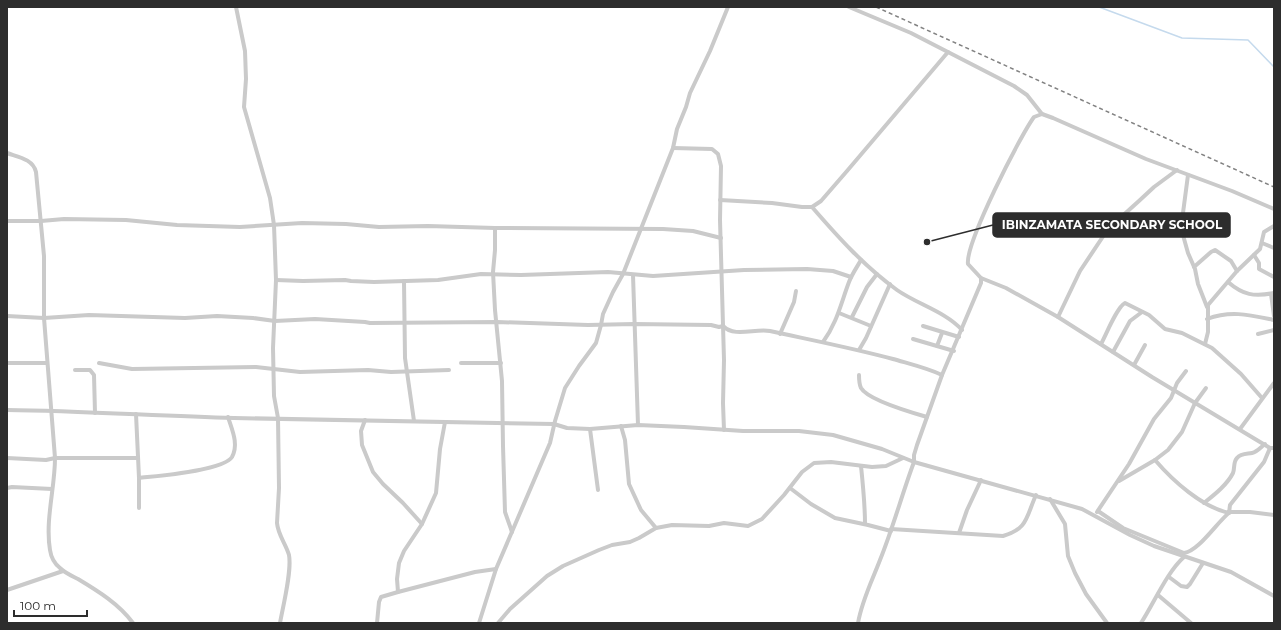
<svg xmlns="http://www.w3.org/2000/svg" width="1281" height="630" viewBox="0 0 1281 630" font-family="Montserrat,sans-serif">
<style>
.lines{fill:none;stroke-linecap:round;stroke-linejoin:round}
.stream{stroke:#c5daed;stroke-width:1.5}
.street{stroke:#cacaca;stroke-width:4}
.rail{stroke:#828282;stroke-width:1.5;stroke-dasharray:4 3;stroke-linecap:butt}
.leader{fill:none;stroke:#2d2d2d;stroke-width:1.5}
.callout-dot{fill:#2d2d2d;stroke:#fff;stroke-width:1.5}
.callout{fill:#2d2d2d;stroke:#2d2d2d;stroke-width:1.5}
.callout-label{font-size:12px;text-anchor:middle;font-weight:bold;fill:#fff}
</style>
<rect width="100%" height="100%" fill="#fff"/>
<g class="lines">
<polyline class="stream" points="1099,7 1182,38 1248,40 1274,67"/>
<g class="street">
<path d="M236 7 245 51 246 79 244 107 270 198 274 225 276 280 273 348 274 396 278 418 279 488 277 523C278 535 286 544 289 555 292 571 283 606 280 623"/>
<polyline points="849,7 911,33 1014,86 1027,95 1042,114"/>
<polyline points="673,148 712,149 718,154 721,166 720,220 724,360 723,403 724,430"/>
<path d="M7 153C18 157 33 159 36 172L44 256V318L55 458C55 488 45 520 50 550 51 557 55 564 60 568 65 573 72 576 78 579 98 591 119 604 133 623"/>
<polyline points="1188,175 1181,228 1188,253 1195,269 1198,284 1207,307"/>
<polyline points="720,200 772,203 802,207 812,207 821,201 847,171 948,52"/>
<path d="M812 207C838 237 864 266 897 290 917 304 946 312 962 330"/>
<polyline points="7,221 41,221 64,219 126,220 177,225 240,227 302,223 346,224 379,227 428,226 495,228 663,229 693,231 721,238"/>
<polyline points="495,228 495,250 493,272 495,310 502,381 503,446 505,512 512,532"/>
<polyline points="1262,243 1274,248"/>
<polyline points="1254,255 1259,263 1259,269 1274,277"/>
<polyline points="1194,267 1211,252 1215,250 1231,261 1237,271"/>
<polyline points="633,275 638,425"/>
<polyline points="981,278 1006,288 1058,317 1152,377 1270,448 1274,448"/>
<polyline points="276,280 303,281 345,280 351,281 374,282 438,280 481,274 521,275 608,272 653,276 744,270 807,269 833,271 851,277"/>
<polyline points="404,281 405,358 414,421"/>
<path d="M1228 282C1243 295 1254 297 1274 293"/>
<polyline points="1271,294 1274,316"/>
<polyline points="839,313 871,326"/>
<path d="M7 316 44 318 89 315 185 318 217 316 253 318 275 321 315 319 365 322 370 323 497 322 588 325 634 324 711 325 719 327 723 326C735 338 755 328 770 331 811 340 852 348 893 359 910 364 927 368 942 375"/>
<polyline points="852,317 867,287 877,274"/>
<polyline points="1058,317 1080,271 1108,229 1140,200 1154,187 1177,170"/>
<path d="M1207 319C1231 310 1250 315 1274 320"/>
<polyline points="923,326 959,337"/>
<polyline points="780,334 794,302 796,291"/>
<polyline points="1258,334 1274,330"/>
<polyline points="913,339 954,351"/>
<path d="M823 342C837 323 841 303 849 282 852 274 857 267 861 260"/>
<path d="M1101 344C1106 335 1117 307 1125 303L1149 315 1165 329 1182 333 1212 348 1241 374 1262 398"/>
<polyline points="1205,344 1208,332 1208,305 1237,271 1260,249 1264,232 1274,226"/>
<polyline points="937,346 942,333"/>
<polyline points="859,350 866,338 890,284"/>
<polyline points="1113,352 1130,321 1142,312"/>
<polyline points="7,363 47,363"/>
<polyline points="99,363 132,369 256,367 300,372 368,370 391,372 449,370"/>
<polyline points="461,363 501,363"/>
<polyline points="1134,365 1145,345"/>
<polyline points="75,370 90,370 94,375 95,413"/>
<path d="M859 375C859 380 859 384 861 388 868 400 913 413 927 417"/>
<path d="M7 410C83 411 158 416 234 418 340 420 447 422 554 424L567 428 590 429 638 425 684 427 743 431H799L833 435 882 449 914 462 1082 509 1130 535 1154 546 1231 572 1274 596"/>
<polyline points="136,414 139,478 139,508"/>
<polyline points="365,420 361,431 362,445 373,472 383,484 403,503 422,524"/>
<polyline points="621,426 625,440 629,484 641,510 656,528"/>
<polyline points="590,429 598,490"/>
<polyline points="1240,429 1274,383"/>
<polyline points="7,458 46,460 55,458 138,458"/>
<path d="M1155 460C1173 481 1202 507 1229 513L1230 505 1264 462 1270 448"/>
<path d="M861 466C863 485 865 505 865 524"/>
<path d="M139 478C156 476 223 471 232 457 239 444 232 430 228 417"/>
<polyline points="1119,481 1155,460 1168,450 1182,432 1195,403 1206,388"/>
<polyline points="7,488 12,487 52,489"/>
<polyline points="790,488 811,504 835,518 868,525 891,531"/>
<polyline points="1050,499 1065,524 1068,556 1075,573 1086,594 1107,623"/>
<path d="M1204 503C1214 495 1227 485 1233 473 1235 468 1233 462 1237 458 1241 453 1247 454 1252 453 1257 452 1261 447 1265 444"/>
<path d="M1098 511 1123 528 1184 553C1199 551 1217 522 1230 512H1250L1274 515"/>
<polyline points="1097,512 1129,464 1154,419 1171,398 1177,383 1186,371"/>
<path d="M891 529 1003 536C1028 529 1026 517 1036 495"/>
<polyline points="959,533 967,510 981,480"/>
<polyline points="1169,577 1181,586 1187,587 1190,584 1203,563"/>
<polyline points="7,590 63,571"/>
<polyline points="398,592 397,579 399,563 404,551 422,524 436,493 440,449 445,422"/>
<polyline points="1158,595 1191,623"/>
<polyline points="377,623 379,602 381,597 398,592 475,572 496,569"/>
<polyline points="479,623 496,569 550,443 555,421 565,388 579,366 596,343 601,325 603,314 613,292 623,274 673,148 677,129 686,107 690,93 710,51 728,7"/>
<polyline points="498,623 510,609 547,576 563,566 599,550 612,545 630,542 639,538 656,528 672,525 709,526 724,523 748,526 762,519 784,495 802,472 814,463 831,462 872,467 886,466 903,458"/>
<path d="M858 623C862 600 872 581 880 560 893 528 902 494 914 462V455L917 445 942 375 981 283V278L968 264C965 244 1020 136 1034 117L1042 114 1053 118 1146 159 1232 191 1274 209"/>
<path d="M1141 623C1154 603 1167 572 1184 557"/>
</g>
<polyline class="rail" points="876,7 1274,187"/>
</g>
<path class="leader" d="M927 242L993 225"/>
<circle class="callout-dot" cx="927" cy="242" r="4"/>
<rect class="callout" x="993" y="213" width="237" height="24" rx="4"/>
<g class="callout-label">
<text x="1112" y="229">IBINZAMATA SECONDARY SCHOOL</text>
</g>
<rect width="1281" height="630" fill="none" stroke="#2d2d2d" stroke-width="16"/>
<path d="M14 610v6h73v-6" fill="none" stroke="#2d2d2d" stroke-width="2"/>
<text x="20" y="610" font-size="12" fill="#2d2d2d" stroke="#ffffff" stroke-width="3" paint-order="stroke">100 m</text>
</svg>
